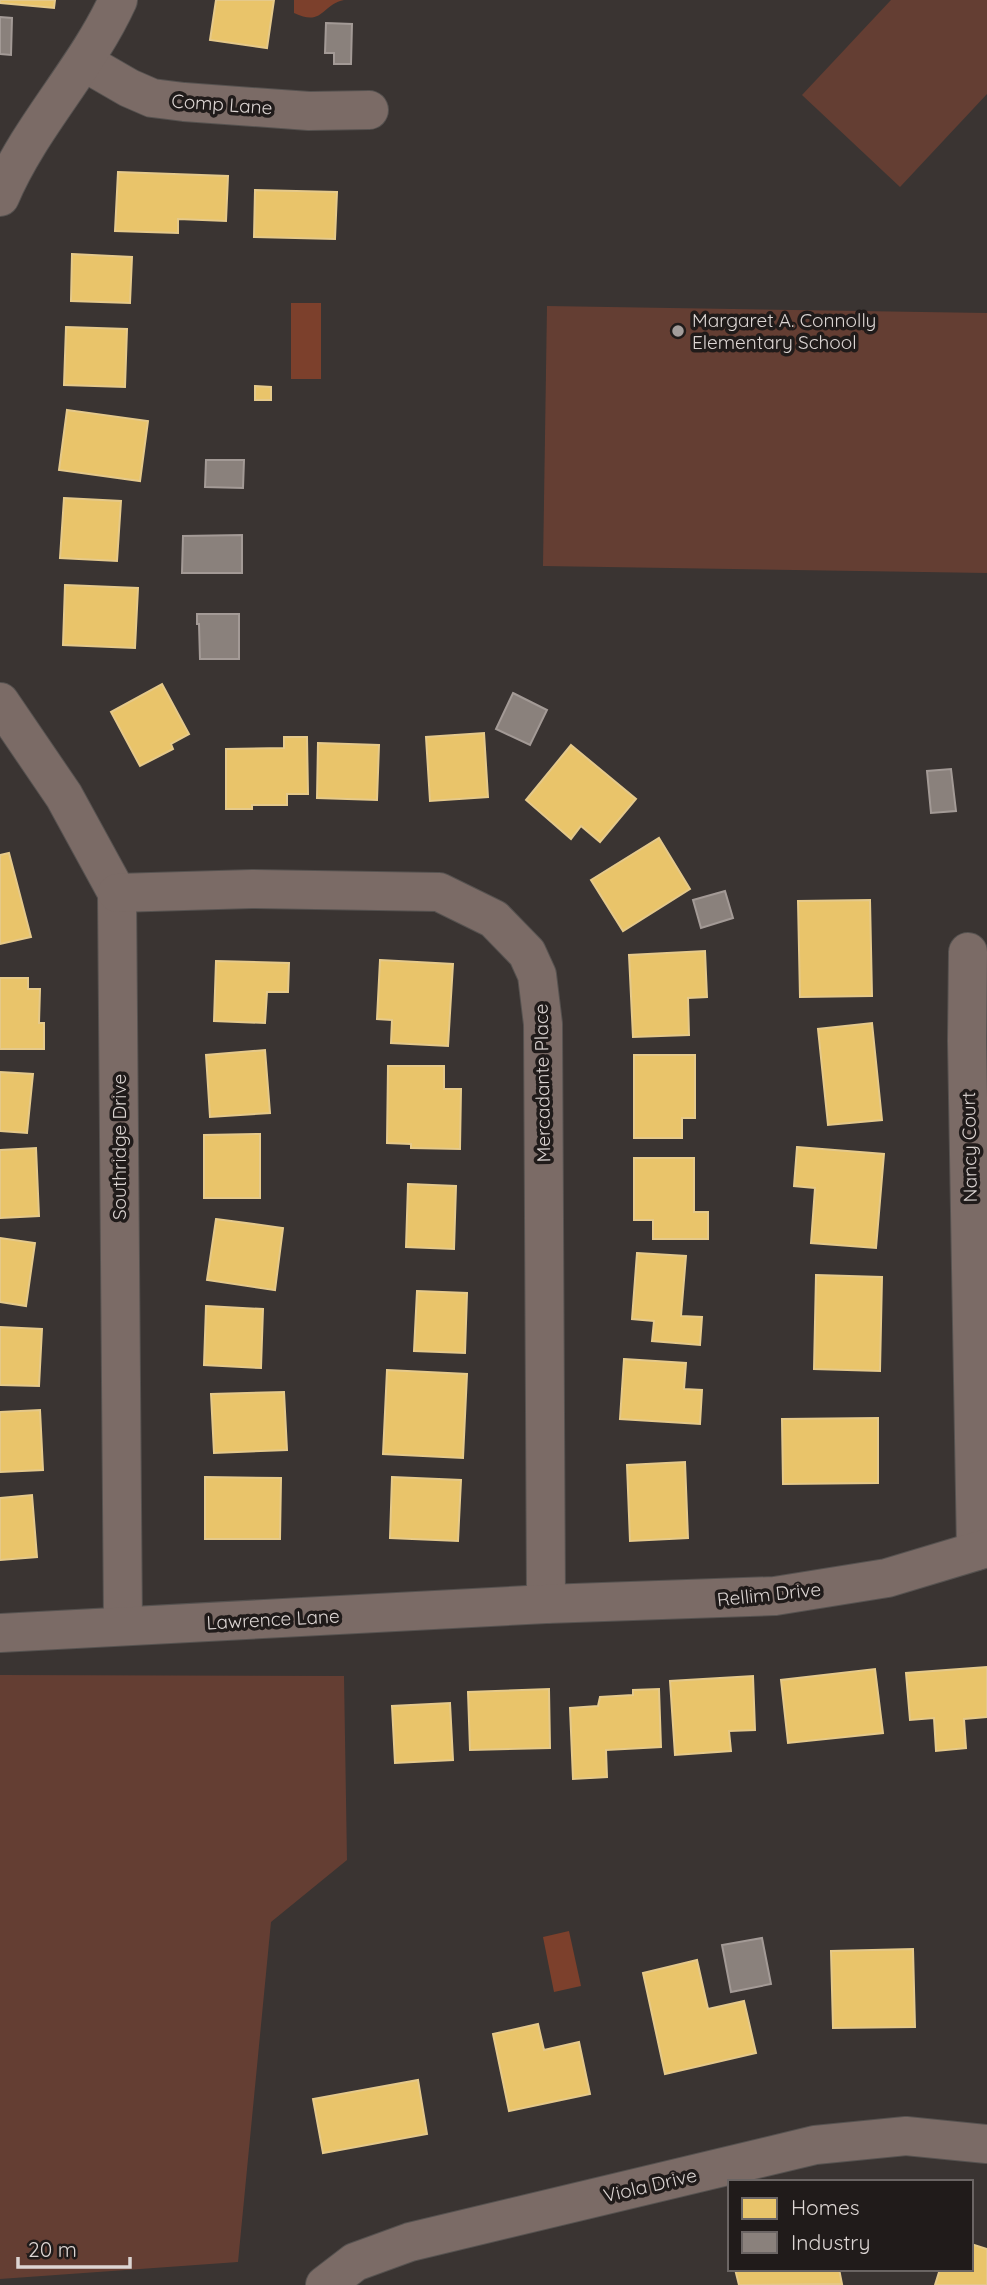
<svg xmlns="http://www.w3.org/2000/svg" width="987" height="2285" viewBox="0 0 987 2285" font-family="Quicksand,sans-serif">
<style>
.green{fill:#643e33}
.water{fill:#7c402c}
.homes{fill:#e9c46a;stroke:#e5c98a;stroke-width:2}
.industry{fill:#8a817c;stroke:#a39a96;stroke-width:2}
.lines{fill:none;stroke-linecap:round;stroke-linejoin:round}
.minor-casing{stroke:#565250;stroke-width:40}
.minor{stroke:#7b6b66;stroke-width:38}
.poi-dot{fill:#a39d9b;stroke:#201b1a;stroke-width:2.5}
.labels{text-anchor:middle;stroke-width:7;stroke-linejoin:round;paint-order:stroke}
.street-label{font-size:19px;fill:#dcd5d3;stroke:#201b1a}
.poi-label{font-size:19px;fill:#dcd5d3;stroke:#201b1a;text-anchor:start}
</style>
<rect width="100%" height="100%" fill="#3a3432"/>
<g class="green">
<polygon points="891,0 987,0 987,94 900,187 802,95"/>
<polygon points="547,306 987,313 987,573 543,566"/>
<polygon points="0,1675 344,1676 347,1860 271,1922 238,2262 0,2279"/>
</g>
<g class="water">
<path d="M294 0H344C321 5 323 27 294 13Z"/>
<rect x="291" y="303" width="30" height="76"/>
<polygon points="569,1931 581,1986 554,1992 543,1937"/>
</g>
<g class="homes">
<polygon points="0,0 55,0 54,8 0,3"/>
<polygon points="216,0 274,0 267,48 210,40"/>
<polygon points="118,172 228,176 226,221 178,219 178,233 115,231"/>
<polygon points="255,190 337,192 335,239 254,237"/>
<polygon points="72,254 132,257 130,303 71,301"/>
<polygon points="66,327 127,329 125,387 64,385"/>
<polygon points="255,386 271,387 271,400 255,400"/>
<polygon points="67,410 148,421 140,481 59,470"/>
<polygon points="64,498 121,501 117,561 60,558"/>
<polygon points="65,585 138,588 135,648 63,645"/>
<polygon points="162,684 189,734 171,744 173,749 140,766 111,712"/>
<polygon points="484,733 488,797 430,801 426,737"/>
<polygon points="284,737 307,737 308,794 287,794 287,805 252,805 252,809 226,809 226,749 284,748"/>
<polygon points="318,743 379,745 377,800 317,798"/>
<polygon points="571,745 636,799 600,842 581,826 571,839 526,800"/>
<polygon points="659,838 690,889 623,931 591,880"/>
<polygon points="9,853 31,937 0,944 0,855"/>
<polygon points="870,900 872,996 800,997 798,901"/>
<polygon points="705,951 707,997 688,998 689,1035 633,1037 629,955"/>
<polygon points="380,960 453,964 448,1046 391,1043 392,1020 377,1019"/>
<polygon points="216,961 289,963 288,992 267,992 265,1023 214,1021"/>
<polygon points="0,978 28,978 28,989 40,989 39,1023 44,1023 44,1049 0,1049"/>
<polygon points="872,1023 882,1120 828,1125 818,1029"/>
<polygon points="265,1050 270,1113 210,1117 206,1055"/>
<polygon points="634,1055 695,1055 695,1118 682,1118 682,1138 634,1138"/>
<polygon points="388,1066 444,1066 444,1089 461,1089 460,1149 411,1148 411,1144 387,1143"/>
<polygon points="0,1072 33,1074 27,1133 0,1131"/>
<polygon points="260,1134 260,1198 204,1198 204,1135"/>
<polygon points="797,1147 884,1154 876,1248 811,1243 815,1188 794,1186"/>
<polygon points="36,1148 39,1216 0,1218 0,1150"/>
<polygon points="634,1158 694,1158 694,1212 708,1212 708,1239 653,1239 653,1220 634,1220"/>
<polygon points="408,1184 456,1186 454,1249 406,1247"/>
<polygon points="216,1219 283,1228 275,1290 207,1280"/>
<polygon points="0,1238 35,1243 26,1306 0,1302"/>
<polygon points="637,1253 686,1256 681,1316 702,1317 700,1345 652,1341 654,1321 632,1319"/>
<polygon points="816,1275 882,1277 880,1371 814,1369"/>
<polygon points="417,1291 467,1293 465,1353 414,1351"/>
<polygon points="206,1306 263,1309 261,1368 204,1365"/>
<polygon points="0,1327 42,1329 39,1386 0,1385"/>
<polygon points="624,1359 686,1363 684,1389 702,1390 700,1424 620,1419"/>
<polygon points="387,1370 467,1374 463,1458 383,1454"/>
<polygon points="284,1392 287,1450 214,1453 211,1394"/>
<polygon points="40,1410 43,1470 0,1472 0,1412"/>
<polygon points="878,1418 878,1483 783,1484 782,1419"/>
<polygon points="685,1462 688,1538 630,1541 627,1465"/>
<polygon points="205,1477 281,1478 280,1539 205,1539"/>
<polygon points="392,1477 461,1480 458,1541 390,1538"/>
<polygon points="32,1495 37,1557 0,1560 0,1498"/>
<polygon points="987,1667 987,1717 964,1719 966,1748 936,1751 934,1718 910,1720 906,1673"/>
<polygon points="875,1669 883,1733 788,1743 781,1680"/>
<polygon points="753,1676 755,1730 729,1731 731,1751 675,1755 670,1681"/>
<polygon points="549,1689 550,1748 470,1750 468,1692"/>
<polygon points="659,1689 661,1747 606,1750 607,1777 573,1779 570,1708 598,1706 600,1697 633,1695 633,1690"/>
<polygon points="450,1703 453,1760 395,1763 392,1706"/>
<polygon points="913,1949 915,2027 833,2028 831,1951"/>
<polygon points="697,1960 708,2009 744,2001 756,2053 665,2074 643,1973"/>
<polygon points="538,2024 544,2050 579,2042 590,2094 509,2111 493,2034"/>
<polygon points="418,2080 427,2134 323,2153 313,2099"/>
<polygon points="971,2244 987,2249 987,2285 935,2285 940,2269 971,2269"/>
<polygon points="735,2269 839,2269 842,2284 739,2285"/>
</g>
<g class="industry">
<polygon points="0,17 12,18 11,55 0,54"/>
<polygon points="326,23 352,24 351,64 334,64 334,53 325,53"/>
<polygon points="206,460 244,460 243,488 205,487"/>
<polygon points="242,535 242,573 182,573 183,536"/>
<polygon points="197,614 239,614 239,659 200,659 199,624 197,624"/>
<polygon points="513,693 547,710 530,745 496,729"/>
<polygon points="951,769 956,811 931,813 927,771"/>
<polygon points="725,891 733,918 701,928 693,900"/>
<polygon points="762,1938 771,1984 731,1992 722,1945"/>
</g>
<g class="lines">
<g class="minor-casing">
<g id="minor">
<polyline points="84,62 129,88 152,98 184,102 309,111 369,110"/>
<path d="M0 197C30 126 86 70 118 0"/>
<polyline points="0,702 64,796 117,893 123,1626"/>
<polyline points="117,893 252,889 439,892 494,919 527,953 537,975 543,1024 546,1604"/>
<polyline points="968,952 967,1041 976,1551"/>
<polyline points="0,1633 546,1604 775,1596 887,1578 987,1548"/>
<polyline points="325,2285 355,2262 410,2242 815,2145 906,2136 987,2144"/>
</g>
</g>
<use href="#minor" class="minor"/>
</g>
<circle class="poi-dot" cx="678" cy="331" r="7"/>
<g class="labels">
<g class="street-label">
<text transform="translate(222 104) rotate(4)" y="7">Comp Lane</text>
<text transform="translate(542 1083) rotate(-91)" y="7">Mercadante Place</text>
<text transform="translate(119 1147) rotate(-90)" y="7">Southridge Drive</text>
<text transform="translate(969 1147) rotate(-91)" y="7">Nancy Court</text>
<text transform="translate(769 1594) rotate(-6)" y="7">Rellim Drive</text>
<text transform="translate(273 1619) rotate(-3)" y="7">Lawrence Lane</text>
<text transform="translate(650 2185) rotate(-13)" y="7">Viola Drive</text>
</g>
<g class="poi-label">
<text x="692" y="327">Margaret A. Connolly<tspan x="692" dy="22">Elementary School</tspan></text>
</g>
</g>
<rect x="728" y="2180" width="245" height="91" fill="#201b1a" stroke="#6b6564" stroke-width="2"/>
<rect x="742" y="2198" width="35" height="21" fill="#e9c46a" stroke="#6b6564" stroke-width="2"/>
<text x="791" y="2215" font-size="21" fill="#dcd5d3">Homes</text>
<rect x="742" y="2232" width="35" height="21" fill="#8a817c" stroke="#6b6564" stroke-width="2"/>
<text x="791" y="2250" font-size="21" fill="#dcd5d3">Industry</text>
<path d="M18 2257v10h112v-10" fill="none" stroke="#dcd5d3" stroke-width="3.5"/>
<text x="28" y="2257" font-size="21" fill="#dcd5d3" stroke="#201b1a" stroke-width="5" paint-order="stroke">20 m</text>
</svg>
